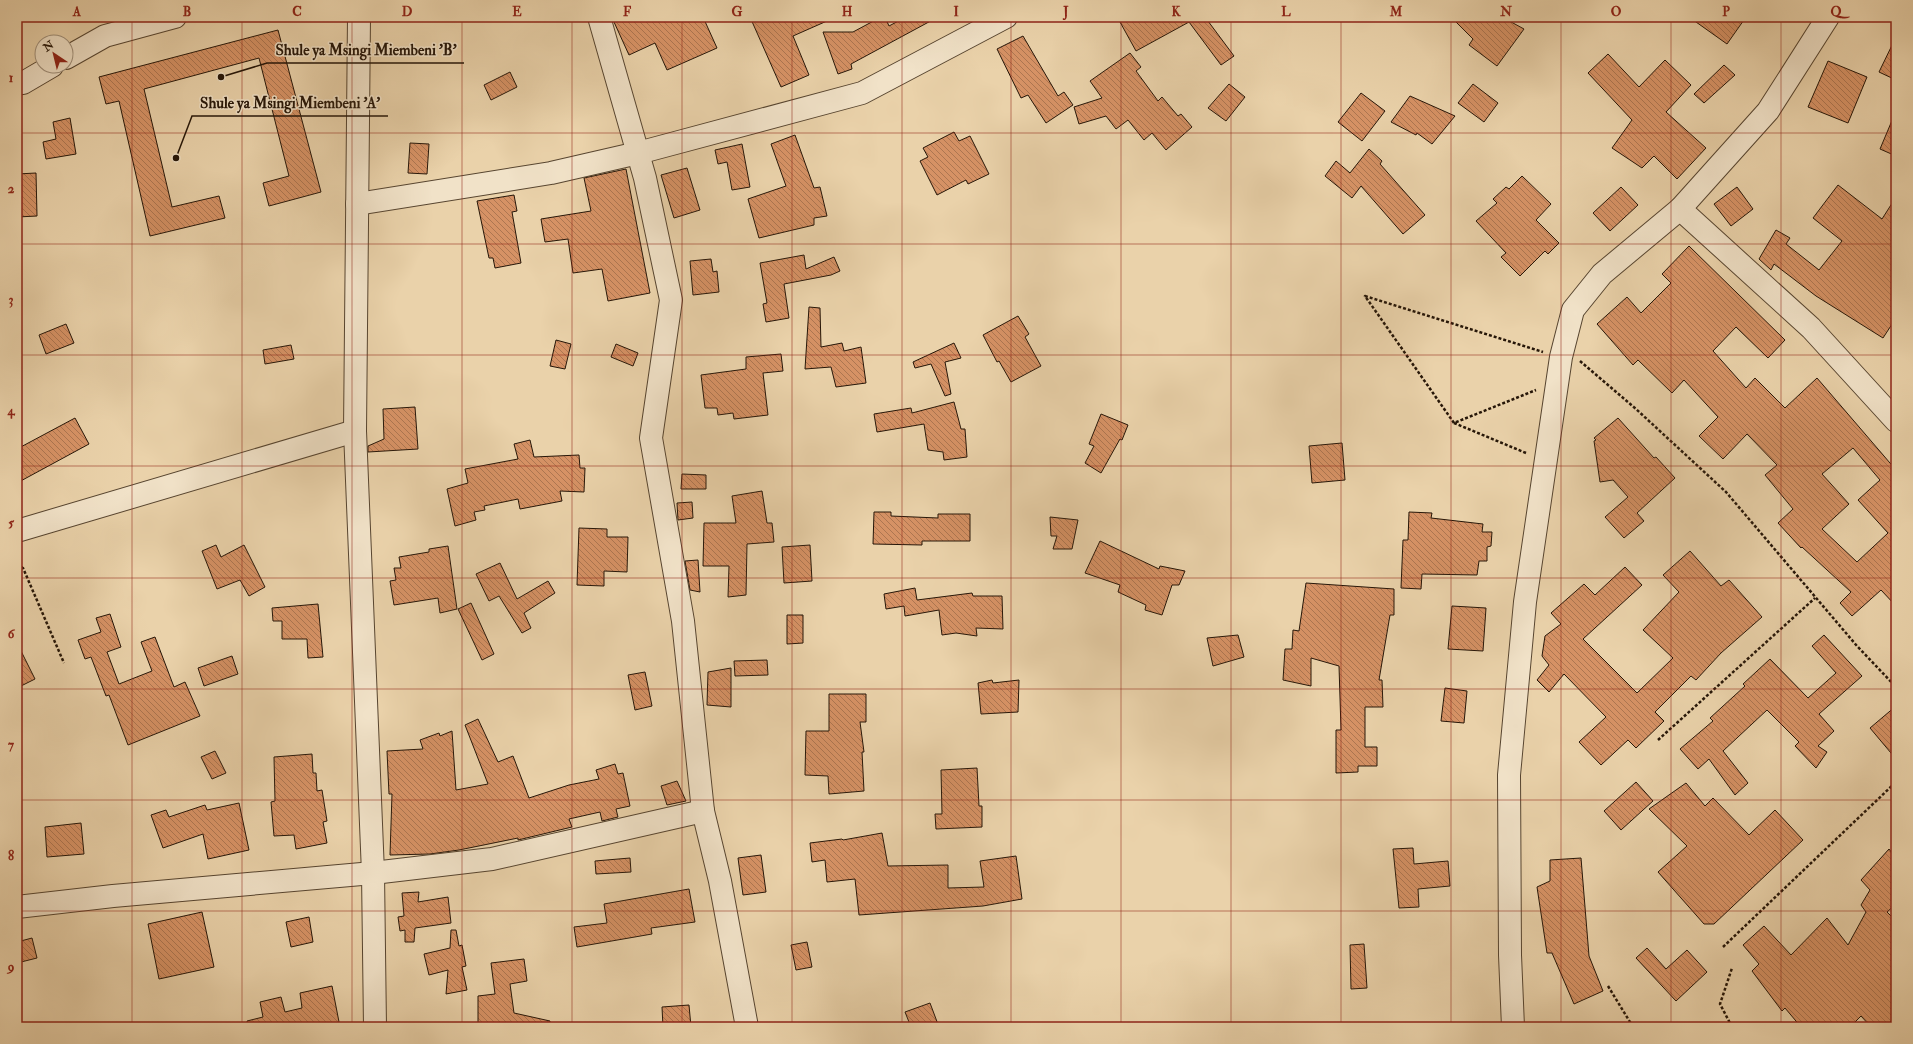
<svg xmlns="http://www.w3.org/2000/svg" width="1913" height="1044" viewBox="0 0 1913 1044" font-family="'IM FELL Double Pica',serif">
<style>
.building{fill:url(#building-back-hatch);stroke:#261608;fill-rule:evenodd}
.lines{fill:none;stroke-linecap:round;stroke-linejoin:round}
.minor-casing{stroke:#574530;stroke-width:24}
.path{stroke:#261608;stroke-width:2.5;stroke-dasharray:3 2;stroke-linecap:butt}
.minor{stroke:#f1e2c8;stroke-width:22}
.grid{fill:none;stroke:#8f2418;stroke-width:1;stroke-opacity:0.55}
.leader{fill:none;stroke:#261608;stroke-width:1.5}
.callout-dot{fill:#261608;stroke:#f1e2c8;stroke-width:1.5}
.callout-label{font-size:15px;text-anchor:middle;font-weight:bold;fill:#261608;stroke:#f1e2c8;stroke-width:3;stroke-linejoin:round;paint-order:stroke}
.neatline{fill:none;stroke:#8f2418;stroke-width:1.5}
.grid-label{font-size:13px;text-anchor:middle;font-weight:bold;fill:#8f2418}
</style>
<defs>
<pattern id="building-back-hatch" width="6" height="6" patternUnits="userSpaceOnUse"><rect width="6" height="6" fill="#d69265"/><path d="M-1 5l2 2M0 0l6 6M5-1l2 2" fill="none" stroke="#ad7651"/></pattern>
</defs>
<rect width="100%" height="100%" fill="#ead2aa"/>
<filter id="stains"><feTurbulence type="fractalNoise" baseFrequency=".005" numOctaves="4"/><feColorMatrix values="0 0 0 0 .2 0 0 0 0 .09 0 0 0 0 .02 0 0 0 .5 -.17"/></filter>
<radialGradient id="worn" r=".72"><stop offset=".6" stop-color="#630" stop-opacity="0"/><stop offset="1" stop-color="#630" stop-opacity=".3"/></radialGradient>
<g class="building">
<polygon points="626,17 703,17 717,48 667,70 655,43 629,55 614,22"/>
<polygon points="750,17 836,17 793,36 809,75 781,87"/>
<polygon points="881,17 885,17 889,26 906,17 938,17 851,64 852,69 838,74 823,32 853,32"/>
<polygon points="1129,17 1205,17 1234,56 1221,65 1189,22 1136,51 1120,22"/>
<polygon points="1451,17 1502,17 1524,29 1497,66 1469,45 1473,39"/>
<polygon points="1689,17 1746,17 1727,44"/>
<polygon points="278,30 321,192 269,206 263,183 289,176 259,58 144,89 172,207 219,196 225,218 150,236 119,101 106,104 99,77"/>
<polygon points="1023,36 1058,96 1064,92 1073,105 1046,123 1028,95 1021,98 997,49"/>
<polygon points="1896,37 1896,80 1879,72"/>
<polygon points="1130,53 1141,67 1136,71 1158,101 1162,97 1178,116 1181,114 1192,127 1166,150 1152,133 1144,140 1128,120 1116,129 1106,116 1079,124 1074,107 1102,98 1090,81"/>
<polygon points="1608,54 1639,87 1665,60 1691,85 1666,112 1706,148 1677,179 1654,156 1642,168 1612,148 1632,120 1588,73"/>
<polygon points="1828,61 1867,77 1848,123 1808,107"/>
<polygon points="1724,65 1735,75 1704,103 1694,94"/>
<polygon points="510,72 517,87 491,100 484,85"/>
<polygon points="1229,84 1245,97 1226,121 1208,108"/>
<polygon points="1473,84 1498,103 1484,122 1458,103"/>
<polygon points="1361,93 1385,111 1362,141 1338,122"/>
<polygon points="1410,96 1455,116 1432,144 1417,133 1416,135 1391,122"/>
<polygon points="1896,111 1896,156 1880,149"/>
<polygon points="70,118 76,154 46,159 43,142 56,139 53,122"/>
<polygon points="954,132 959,141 970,136 989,174 968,184 966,180 937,195 920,161 928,157 923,148"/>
<polygon points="795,135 814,188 820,187 827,216 814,218 814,225 759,238 748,199 786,186 771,144"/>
<polygon points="410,143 429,144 427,174 408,173"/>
<polygon points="742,144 750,187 732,190 727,162 718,164 715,150"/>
<polygon points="1369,149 1382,161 1380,164 1425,215 1403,234 1361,186 1352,198 1325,176 1336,161 1350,173"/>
<polygon points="687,168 700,210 674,218 661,175"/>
<polygon points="626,169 650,293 608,301 602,269 573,273 568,239 545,242 541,219 591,211 584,178"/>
<polygon points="36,173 37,216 17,217 17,174"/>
<polygon points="1522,176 1551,204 1536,220 1559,243 1548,254 1545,251 1520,276 1501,257 1506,253 1476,221 1497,203 1493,199 1506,187 1509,189"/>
<polygon points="1838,185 1882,219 1896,197 1896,318 1883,338 1816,296 1774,264 1771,270 1759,259 1776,230 1790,238 1786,244 1819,270 1842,241 1813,218"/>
<polygon points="1621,187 1638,205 1610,231 1593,213"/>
<polygon points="1737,187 1753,209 1731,226 1714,204"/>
<polygon points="514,195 517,211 512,212 521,263 495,268 493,258 489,258 477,201"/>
<path d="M1689 246 1785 340 1768 358 1736 327 1713 351 1746 388 1755 378 1785 408 1817 378 1896 470V606L1881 590 1852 616 1840 603 1851 592 1802 547 1801 548 1778 523 1793 509 1765 475 1777 465 1747 434 1723 459 1699 436 1718 417 1684 380 1672 393 1638 360 1633 365 1597 324 1627 297 1641 313 1671 283 1662 274ZM1853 448 1880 480 1858 500 1888 533 1857 562 1822 529 1849 504 1822 474Z"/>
<polygon points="804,255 806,269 834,257 840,271 831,275 784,284 789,318 766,322 763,304 767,303 760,263"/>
<polygon points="711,259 713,272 717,271 719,292 693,295 690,261"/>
<polygon points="809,307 820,308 821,347 842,343 844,351 861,347 866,383 836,387 831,367 805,369"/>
<polygon points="1018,316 1029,334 1025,337 1041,366 1011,382 999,361 997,362 983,335"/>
<polygon points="66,324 74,343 46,354 39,335"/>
<polygon points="556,340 571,344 565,369 550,366"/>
<polygon points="954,343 961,358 945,362 951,394 945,396 931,364 915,368 913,362"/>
<polygon points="616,344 638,353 633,366 611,357"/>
<polygon points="291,345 294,359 265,364 263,350"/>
<polygon points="781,354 783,371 763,373 768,415 734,419 733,413 718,415 717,408 705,408 701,375 746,369 746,357"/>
<polygon points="954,402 961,429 965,429 967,457 944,460 943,452 928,450 924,424 877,432 874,414 911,408 912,413"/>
<polygon points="415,407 418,449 368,452 368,446 384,439 383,409"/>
<polygon points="1101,414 1128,425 1122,440 1120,439 1101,473 1085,463 1094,446 1089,444"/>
<polygon points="75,418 89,444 17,483 17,449"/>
<polygon points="1618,418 1654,458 1656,457 1675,478 1637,513 1644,521 1624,538 1605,517 1628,497 1613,480 1600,482 1594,441 1596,440 1594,438"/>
<polygon points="530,440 534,457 579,455 580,468 585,468 584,492 560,491 562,501 520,509 518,499 484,506 485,510 474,512 476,520 455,526 447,489 468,483 465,469 518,459 514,444"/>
<polygon points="1342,443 1345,480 1312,483 1309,446"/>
<polygon points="682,474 706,475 706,489 681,489"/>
<polygon points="762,491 767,523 772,523 774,542 747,544 746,595 728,597 729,566 703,566 704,523 736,523 732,496"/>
<polygon points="692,502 693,518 678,520 677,503"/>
<polygon points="874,512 891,512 891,516 938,518 938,514 970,514 970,541 922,541 922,545 873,544"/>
<polygon points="1409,512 1432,513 1431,518 1483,524 1482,532 1492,532 1491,546 1487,547 1487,561 1479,561 1477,575 1422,574 1421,589 1401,588 1403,540 1408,540"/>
<polygon points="1050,517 1078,520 1072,549 1053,549 1057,536 1051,536"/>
<polygon points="579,528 607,529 607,537 628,537 627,572 604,571 604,586 577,585"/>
<polygon points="1100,541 1159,569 1160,566 1185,571 1179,585 1172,585 1162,615 1145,610 1146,605 1118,592 1120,585 1085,573"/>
<polygon points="216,545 221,557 244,545 265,587 249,596 240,580 217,589 202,551"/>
<polygon points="810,545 812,581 784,583 782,547"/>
<polygon points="448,546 457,609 440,613 438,598 394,605 390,581 396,580 394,568 401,568 399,557 429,552 429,549"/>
<polygon points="1690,551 1721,586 1729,580 1762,617 1721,653 1696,680 1691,676 1655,712 1664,721 1636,748 1628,740 1601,765 1579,742 1606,717 1564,674 1549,692 1537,680 1549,665 1542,656 1545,636 1561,624 1551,613 1584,584 1595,595 1625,567 1642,585 1583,639 1637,693 1673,658 1643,630 1679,592 1663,575"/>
<polygon points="698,560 700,592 690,590 685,561"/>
<polygon points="500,563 517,599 548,581 555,593 524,613 531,628 522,633 499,596 489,601 476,574"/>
<polygon points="1306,583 1394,589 1394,615 1390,615 1379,680 1382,680 1383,707 1365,707 1365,747 1377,747 1377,766 1358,766 1358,772 1336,773 1336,730 1341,730 1339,666 1311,658 1311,686 1283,680 1285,649 1292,649 1293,630 1299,631"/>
<polygon points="915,588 917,600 972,593 973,596 1002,596 1003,629 976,628 977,636 956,633 942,635 939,610 905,616 904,606 886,609 884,594"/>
<polygon points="471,603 494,654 482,660 458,609"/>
<polygon points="318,604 323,657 308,658 307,639 282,639 282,621 273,621 272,608"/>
<polygon points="1452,606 1486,608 1483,651 1448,649"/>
<polygon points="110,614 121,647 107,652 119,684 152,671 141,642 155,637 174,687 185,682 200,716 128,745 109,695 106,696 91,657 85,659 78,640 101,632 96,618"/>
<polygon points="787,615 803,615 803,643 787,644"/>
<polygon points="1238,635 1244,657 1213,666 1207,638"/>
<polygon points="1824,635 1862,676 1819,714 1834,731 1818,746 1827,752 1816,768 1795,746 1799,742 1767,710 1723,751 1748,783 1735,795 1709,759 1698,769 1680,749 1713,721 1710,718 1745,686 1743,684 1770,659 1808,698 1836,673 1812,646"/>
<polygon points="17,643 35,679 17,688"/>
<polygon points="232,656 238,674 204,686 198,668"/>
<polygon points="767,660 768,675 735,676 734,661"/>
<polygon points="731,668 731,707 707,705 708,672"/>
<polygon points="645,672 652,706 635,710 628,675"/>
<polygon points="992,680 993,683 1019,680 1018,712 981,714 978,683"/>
<polygon points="1445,688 1467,691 1464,723 1441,721"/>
<polygon points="829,694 866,694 866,722 860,722 864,752 862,752 864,791 829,794 828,776 805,775 806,731 829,731"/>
<polygon points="1896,706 1896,759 1870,728"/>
<polygon points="478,719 498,762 513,756 529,798 569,785 599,779 596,770 615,764 618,774 623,773 630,806 616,809 618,817 602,821 600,812 569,819 572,827 518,840 518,838 459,850 430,854 390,855 392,794 389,794 387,751 423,749 420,740 439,733 440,736 452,731 456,790 488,784 465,725"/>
<polygon points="215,751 226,773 212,779 201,757"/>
<polygon points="312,754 313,773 316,773 317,791 322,790 327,821 323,822 327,843 296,849 294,835 274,836 271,802 275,801 274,757"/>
<polygon points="977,768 979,806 982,806 982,827 936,829 935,814 942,814 941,770"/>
<polygon points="677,781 686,801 667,805 661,786"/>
<polygon points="1636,782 1653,801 1621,830 1604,811"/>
<polygon points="1686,783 1705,806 1713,798 1749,835 1775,810 1803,840 1714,924 1704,924 1658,872 1687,846 1649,809"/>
<polygon points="239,803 249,850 208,859 203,834 163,848 151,815 166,810 169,817 205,805 207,810"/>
<polygon points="81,823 84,854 47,857 45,827"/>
<polygon points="882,833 888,866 948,865 948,888 984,887 980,861 1016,856 1022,899 983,906 859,915 855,879 827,882 825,860 812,862 810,843 842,839 843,840"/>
<polygon points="1413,848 1414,864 1448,861 1450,886 1418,889 1419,907 1399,908 1393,849"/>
<polygon points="1889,849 1896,858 1896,904 1887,912 1896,921 1896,1016 1885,1027 1871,1027 1861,1016 1850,1027 1801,1027 1785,1008 1782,1011 1752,971 1759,964 1743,945 1764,926 1791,955 1827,918 1848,945 1866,912 1861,905 1870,890 1861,880"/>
<polygon points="761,855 766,892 743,895 738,858"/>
<polygon points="630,858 631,872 596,874 595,861"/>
<polygon points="1581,858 1589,956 1603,991 1574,1004 1552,953 1547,953 1537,887 1550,881 1550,860"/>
<polygon points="689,889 695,922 651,928 652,934 577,947 574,927 607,923 604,904"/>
<polygon points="419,892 418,902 448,897 451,923 415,928 414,942 405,942 405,930 400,931 398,917 404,916 402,893"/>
<polygon points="202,912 214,967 159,979 148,924"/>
<polygon points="309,917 313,942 291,947 286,922"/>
<polygon points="451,930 456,930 459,946 462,945 466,966 462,967 467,990 446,994 448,970 429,975 424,954 450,948"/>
<polygon points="32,938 37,958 17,963 17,942"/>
<polygon points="807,942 812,967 796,970 791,945"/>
<polygon points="1364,944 1367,988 1351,989 1350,945"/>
<polygon points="1647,948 1666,969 1687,950 1707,972 1676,1001 1636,958"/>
<polygon points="524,959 527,981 510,984 514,1013 550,1021 550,1022 516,1027 478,1027 478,996 495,994 491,963"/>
<polygon points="332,986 340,1027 248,1027 247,1021 263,1017 260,1002 281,997 285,1012 302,1008 300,993"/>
<polygon points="930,1003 939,1027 911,1027 905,1012"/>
<polygon points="689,1005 691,1027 663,1027 662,1007"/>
</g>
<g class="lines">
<g class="minor-casing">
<g id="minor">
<polyline points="359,17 355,431 373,873 375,1027"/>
<polyline points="599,17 645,178 671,300 651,438 683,621 703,811 720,881 747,1027"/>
<polyline points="66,58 105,36 175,17"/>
<polyline points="17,84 23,83 52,66"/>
<polyline points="357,204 551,173 638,153 862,93 1006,17"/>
<polyline points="1680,209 1811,328 1896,421"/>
<polyline points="17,531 355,431"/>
<polyline points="17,907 113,896 373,873 492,859 703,811"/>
<polyline points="1513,1027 1510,955 1509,775 1525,602 1561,357 1573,310 1602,274 1680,209 1768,111 1828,17"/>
</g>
</g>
<g class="path">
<polyline points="1580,361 1636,409 1726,492 1857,646 1896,687"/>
<polyline points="1454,423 1365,296 1543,352"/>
<polyline points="1526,453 1454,423 1536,390"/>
<polyline points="17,565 23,568 64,663"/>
<polyline points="1658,740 1815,598"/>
<polyline points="1723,947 1896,782"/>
<polyline points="1608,986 1633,1027"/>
<polyline points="1732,1027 1720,1004 1732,968"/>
</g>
<use href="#minor" class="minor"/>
</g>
<path class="grid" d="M132 17V1027M242 17V1027M352 17V1027M462 17V1027M572 17V1027M682 17V1027M792 17V1027M902 17V1027M1011 17V1027M1121 17V1027M1231 17V1027M1341 17V1027M1451 17V1027M1561 17V1027M1671 17V1027M1781 17V1027M17 133H1896M17 244H1896M17 355H1896M17 466H1896M17 578H1896M17 689H1896M17 800H1896M17 911H1896"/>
<path class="leader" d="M221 77L267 63H464M176 158L192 116H388"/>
<g class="callout-dot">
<circle cx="221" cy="77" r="4"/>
<circle cx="176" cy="158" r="4"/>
</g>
<g class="callout-label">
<text x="366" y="55">Shule ya Msingi Miembeni 'B'</text>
<text x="290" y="108">Shule ya Msingi Miembeni 'A'</text>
</g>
<rect width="1913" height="1044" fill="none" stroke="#ead2aa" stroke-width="44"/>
<g transform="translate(54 54) rotate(325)"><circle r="19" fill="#f1e2c8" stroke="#a0907b"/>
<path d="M0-3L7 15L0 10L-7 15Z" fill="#8f2418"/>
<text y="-6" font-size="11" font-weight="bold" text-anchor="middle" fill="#261608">N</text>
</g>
<rect x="22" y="22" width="1869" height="1000" class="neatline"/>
<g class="grid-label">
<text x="77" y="16">A</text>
<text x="187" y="16">B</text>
<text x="297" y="16">C</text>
<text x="407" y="16">D</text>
<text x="517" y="16">E</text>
<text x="627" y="16">F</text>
<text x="737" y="16">G</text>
<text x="847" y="16">H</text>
<text x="956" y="16">I</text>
<text x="1066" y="16">J</text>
<text x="1176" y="16">K</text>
<text x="1286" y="16">L</text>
<text x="1396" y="16">M</text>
<text x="1506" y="16">N</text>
<text x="1616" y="16">O</text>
<text x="1726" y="16">P</text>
<text x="1836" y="16">Q</text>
<text x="11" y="82">1</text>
<text x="11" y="193">2</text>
<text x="11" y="304">3</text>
<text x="11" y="415">4</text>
<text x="11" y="527">5</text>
<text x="11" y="638">6</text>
<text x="11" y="749">7</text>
<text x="11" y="860">8</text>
<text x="11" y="971">9</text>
</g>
<rect width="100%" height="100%" filter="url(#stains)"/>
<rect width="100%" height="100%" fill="url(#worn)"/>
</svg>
